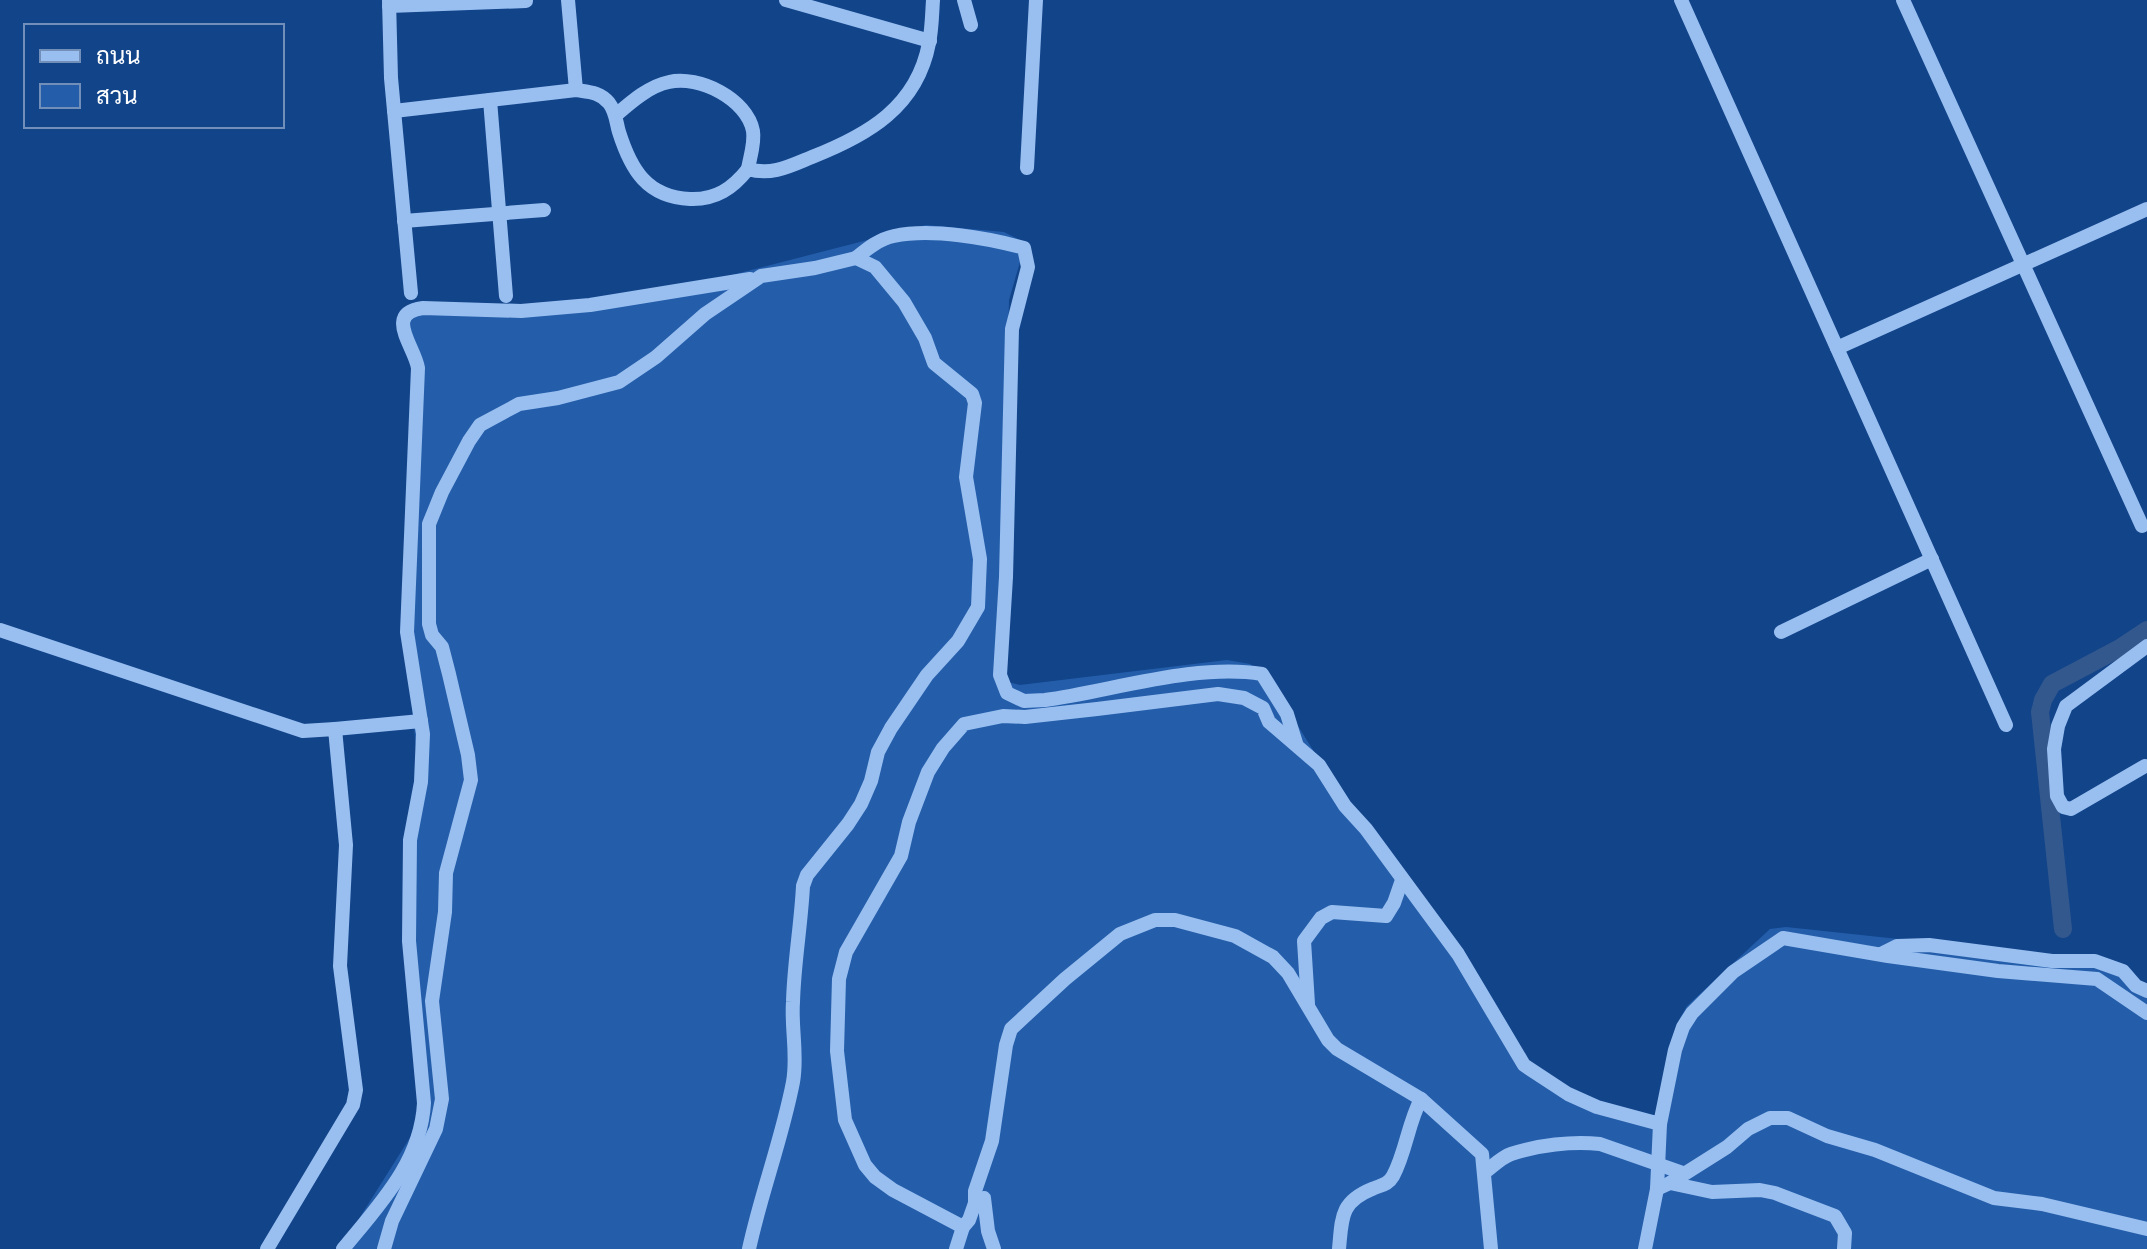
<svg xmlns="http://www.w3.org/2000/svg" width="2147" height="1249" viewBox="0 0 2147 1249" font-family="Cabin,Sarabun,sans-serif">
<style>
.green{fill:#245eaa}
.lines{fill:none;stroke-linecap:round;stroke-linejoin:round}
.canal{stroke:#33588d;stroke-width:18}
.minor{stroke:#99bff1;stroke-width:14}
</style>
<rect width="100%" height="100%" fill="#12448a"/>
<polygon class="green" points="926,225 1004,232 1020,240 1022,255 1009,300 1000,668 1008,682 1020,685 1227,660 1250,664 1266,675 1340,793 1529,1062 1596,1104 1657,1118 1679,1020 1687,1006 1770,929 1786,927 2066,957 2097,964 2147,990 2147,1249 340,1249 411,1136 421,1110 413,1039 417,762 407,645 417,372 408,319 423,312 566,309 716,279"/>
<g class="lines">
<polyline class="canal" points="2063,929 2040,712 2043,700 2052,684 2120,648 2147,630"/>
<g class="minor">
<polyline points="389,0 391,78 411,293"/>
<polyline points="568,0 576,90"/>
<polyline points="786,0 930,41"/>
<polyline points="964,0 971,25"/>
<polyline points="1681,0 2006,725"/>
<polyline points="1903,0 2142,526"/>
<polyline points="389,6 526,1"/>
<polyline points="490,100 506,296"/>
<path d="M394 111 576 90C589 92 600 92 609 103 616 112 616 122 619 132 631 170 647 197 690 199 716 200 733 188 748 169 772 176 790 166 812 157 868 135 917 107 929 43 932 29 932 14 933 0"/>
<path d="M616 115C631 102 649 86 669 82 699 75 747 99 753 131 755 143 750 157 748 169"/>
<polyline points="1027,168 1036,0"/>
<polyline points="404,221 544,210"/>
<path d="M856 258C867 249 879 239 894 236 931 228 988 238 1024 248L1028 267 1012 329 1006 577 1000 675 1007 693 1024 701 1045 700C1111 691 1196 663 1262 674L1287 714 1296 743"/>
<polyline points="1837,348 2147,209"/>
<polyline points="0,630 303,731 335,729 346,845 340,966 356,1090 353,1105 267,1249"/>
<polyline points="1781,632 1932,559"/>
<polyline points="335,729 421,721"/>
<polyline points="2145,766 2071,809 2063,807 2057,796 2054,749 2058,726 2066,706 2147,646"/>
<polyline points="1881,954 1897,946 1929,945 2052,961 2095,961 2123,971 2136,986 2147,991"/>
<polyline points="1308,1004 1304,941 1321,918 1332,912 1386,916 1394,903 1402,880"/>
<path d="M1485 1172C1493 1166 1502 1157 1511 1154 1538 1145 1572 1141 1600 1144L1683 1173"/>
<polyline points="1670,1183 1727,1147 1748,1129 1770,1118 1788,1118 1827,1136 1875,1150 1994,1198 2042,1204 2147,1229"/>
<polyline points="1657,1189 1670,1183 1712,1192 1760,1190 1775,1193 1835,1216 1845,1233 1844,1249"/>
<polyline points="984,1198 988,1231 994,1249"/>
<path d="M343 1249C379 1205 421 1162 424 1103L409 941 410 840 421 782 423 734 407 632 418 368C415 347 383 313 423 308L521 311 590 305 750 279"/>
<path d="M384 1249 392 1221 436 1129 442 1099 432 1001 445 912 446 873 471 780 468 755 449 674 442 647 432 635 429 624V524L442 492 469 441 480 425 519 404 558 398 619 382 656 357 705 314 761 276 815 268 856 258 875 267 904 302 925 338 934 363 972 394 975 403 966 477 980 559 978 607 958 641 927 675 891 728 878 752 871 781 861 804 848 824 807 875 803 886C801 925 794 963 793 1002 791 1029 798 1055 793 1082 782 1139 761 1193 749 1249"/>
<polyline points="956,1249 963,1227"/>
<path d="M1339 1249C1342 1218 1340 1202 1372 1189 1381 1185 1388 1185 1393 1176 1406 1152 1408 1123 1421 1099"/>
<polyline points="1491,1249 1482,1154 1421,1099 1337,1049 1328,1040 1288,973 1273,957 1235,936 1175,920 1155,920 1120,934 1065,979 1011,1029 1006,1045 992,1141 975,1191 975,1203 969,1220 963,1227 893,1190 875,1177 865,1165 845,1120 837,1051 839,979 846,952 901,856 909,822 928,772 943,748 964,724 1003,716 1025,717 1097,709 1218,694 1244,698 1263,708 1269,722 1319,765 1345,806 1366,829 1458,954 1524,1065 1568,1094 1597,1107 1660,1124 1675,1050 1683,1027 1692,1013 1733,972 1783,938 1888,956 1998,971 2097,979 2147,1013"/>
<polyline points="1645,1249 1657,1189 1660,1124"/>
</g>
</g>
<rect x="24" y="24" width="260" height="104" fill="#12448a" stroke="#718fb9" stroke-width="2"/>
<rect x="40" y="50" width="40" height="12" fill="#99bff1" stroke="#718fb9" stroke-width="2"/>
<text x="96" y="64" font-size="24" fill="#ffffff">ถนน</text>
<rect x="40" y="84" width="40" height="24" fill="#245eaa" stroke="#718fb9" stroke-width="2"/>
<text x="96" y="104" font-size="24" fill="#ffffff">สวน</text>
</svg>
